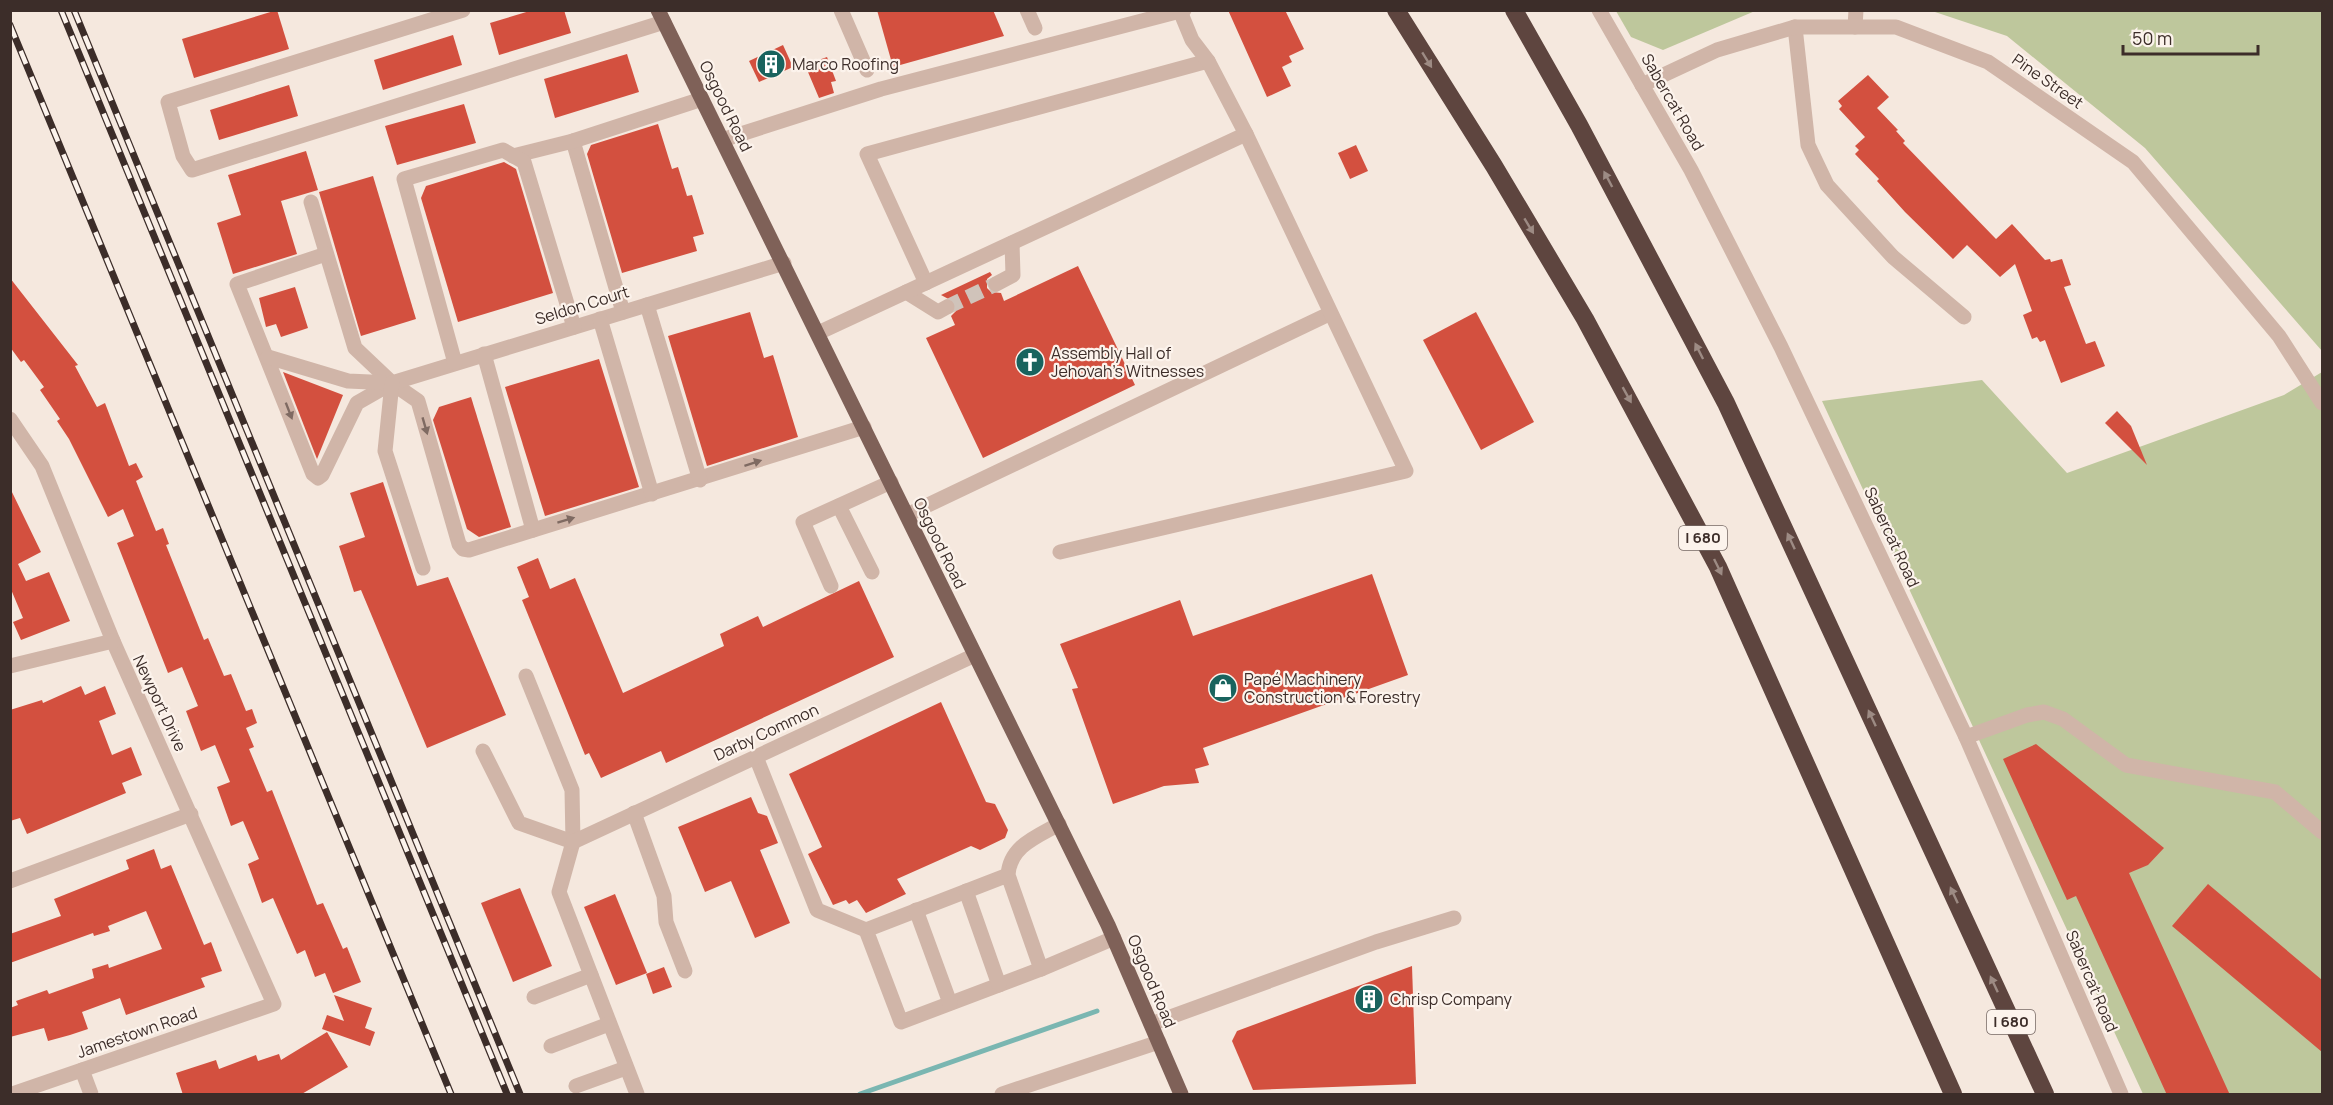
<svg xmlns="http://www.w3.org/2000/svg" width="2333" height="1105" viewBox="0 0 2333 1105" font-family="Manrope,sans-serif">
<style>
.green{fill:#bec79c}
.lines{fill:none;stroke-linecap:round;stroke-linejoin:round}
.stream{stroke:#7ab6b1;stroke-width:5}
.building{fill:#d3503f}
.minor-tunnel{stroke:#d0c3ba;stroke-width:15;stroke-dasharray:15 8;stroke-linecap:butt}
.minor{stroke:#d0b5a8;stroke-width:15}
.major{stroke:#7f6158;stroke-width:15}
.highway{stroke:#5e453f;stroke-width:18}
.rail-casing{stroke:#3c2d29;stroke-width:7}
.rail{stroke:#fcf3ec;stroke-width:4.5;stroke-dasharray:14;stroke-linecap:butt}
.oneway{fill:#9d8b84}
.oneway2{fill:#7f6a62}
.labels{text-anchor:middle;stroke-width:4.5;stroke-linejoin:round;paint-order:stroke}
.shield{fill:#fcf3ec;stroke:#766864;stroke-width:1.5}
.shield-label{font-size:15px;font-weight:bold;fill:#3c2d29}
.poi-label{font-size:16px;fill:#3c2d29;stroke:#fcf3ec;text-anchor:start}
.street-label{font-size:16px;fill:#3c2d29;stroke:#fcf3ec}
</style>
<rect width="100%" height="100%" fill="#f5e8de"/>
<g class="green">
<polygon points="1616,11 1755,11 1663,50 1631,37"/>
<polygon points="1932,11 2322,11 2322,351 2145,148 2007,36"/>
<polygon points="2322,372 2322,1094 2143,1094 1822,401 1982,380 2067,473 2284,395"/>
</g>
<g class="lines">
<polyline class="stream" points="860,1094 1097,1011"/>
</g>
<g class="building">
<polygon points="277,10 289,49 194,78 182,39"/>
<polygon points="533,10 564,10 571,33 499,55 490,23"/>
<polygon points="877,10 993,10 1004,36 893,67"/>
<polygon points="1228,10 1285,10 1304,49 1289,56 1292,62 1282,67 1291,86 1267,97"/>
<polygon points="453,35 462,65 383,90 374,60"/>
<polygon points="783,45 793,67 759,82 749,61"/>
<polygon points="627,54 639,92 555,118 544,79"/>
<polygon points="827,57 836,81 831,82 834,93 819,98 805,65"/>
<polygon points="1868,75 1889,97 1877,108 1898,130 1896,131 1905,141 1903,143 1996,239 2012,224 2045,260 2050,259 2051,262 2062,259 2071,285 2064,287 2086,344 2095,341 2105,366 2061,383 2045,340 2040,342 2037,337 2032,339 2023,315 2032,311 2015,264 2000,277 1967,245 1953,259 1905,212 1877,181 1879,179 1855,154 1859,150 1855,146 1865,137 1839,109 1842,106 1838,101"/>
<polygon points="289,85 298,116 219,140 210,110"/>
<polygon points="464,104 476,143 397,165 385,126"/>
<polygon points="658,124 672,169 678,167 687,196 692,195 704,234 693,237 697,251 622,273 587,154 591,145"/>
<polygon points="1356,145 1368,171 1350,179 1338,153"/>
<polygon points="306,151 318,190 281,201 297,254 233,274 217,223 241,215 228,175"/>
<polygon points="504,162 516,169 553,293 458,322 421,198 426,186"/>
<polygon points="373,176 416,319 361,336 319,192"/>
<polygon points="1078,266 1135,385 983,458 926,338 955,325 951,316 956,311 956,303 941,295 990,272 992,275 987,279 987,288 991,292 1001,293 1004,301"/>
<polygon points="10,278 78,365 75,366 97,407 105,403 129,466 136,463 143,477 136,481 156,531 163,528 169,544 166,545 204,640 208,638 224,676 231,674 246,711 252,709 257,723 246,728 254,747 249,749 267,792 272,790 317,905 323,903 343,949 347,947 361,982 333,993 325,973 315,977 305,950 297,954 273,898 262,903 248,864 259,859 243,821 231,826 217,787 230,782 215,745 201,751 186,711 198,706 182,667 168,673 117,543 134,536 123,509 108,517 69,439 57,421 60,419 40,390 44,387 24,360 21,362 10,347"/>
<polygon points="295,287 308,328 281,337 276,324 266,327 259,298"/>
<polygon points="750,312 764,358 773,355 798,437 707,466 668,336"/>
<polygon points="1476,312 1534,422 1481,450 1423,340"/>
<polygon points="599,359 639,487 545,516 505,387"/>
<polygon points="283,372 343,395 317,459"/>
<polygon points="471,397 511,527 479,537 467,529 433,420 439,407"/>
<polygon points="2117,411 2131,426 2147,465 2105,423"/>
<polygon points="383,482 417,586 448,577 506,715 427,748 361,590 354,592 339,546 365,537 350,493"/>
<polygon points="10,488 41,552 18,564 26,581 49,572 70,621 21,640 13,622 23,618 10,587"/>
<polygon points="538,558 550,589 575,578 623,693 724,646 720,634 758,616 763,627 859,581 894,657 666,763 661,751 601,778 589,753 585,755 522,600 529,597 517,567"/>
<polygon points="1372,574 1408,675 1203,748 1209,765 1195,769 1199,783 1164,786 1113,804 1072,689 1078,688 1060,644 1180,600 1193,636"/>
<polygon points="81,686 85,695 105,686 116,714 99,721 112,755 131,747 142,775 122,783 126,793 27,834 20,818 10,821 10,710 42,700 43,703"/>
<polygon points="941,702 986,802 995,804 1008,830 1005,838 980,850 971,846 897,879 906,894 866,913 857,900 849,904 846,900 833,905 808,854 822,847 789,774"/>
<polygon points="2036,744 2164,848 2148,865 2129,873 2230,1095 2167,1095 2076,896 2067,900 2003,759"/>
<polygon points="751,797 758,813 767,816 778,843 760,850 790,923 755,938 731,881 705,892 678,827"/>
<polygon points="154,849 161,869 171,865 204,945 211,942 222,971 201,978 205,987 126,1015 120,998 82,1012 88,1029 70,1035 48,1041 44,1028 10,1037 10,1008 18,1005 16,1001 47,990 49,994 94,978 92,969 108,964 109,968 162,949 146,911 108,926 110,931 94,936 93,933 10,963 10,934 61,916 54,899 129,869 126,860"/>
<polygon points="2208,884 2322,980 2322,1052 2172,926"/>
<polygon points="520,888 552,966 513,982 481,903"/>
<polygon points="615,894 647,973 616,985 584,907"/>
<polygon points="1412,966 1416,1084 1253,1090 1232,1041 1237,1031"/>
<polygon points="664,967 672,987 653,994 646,974"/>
<polygon points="334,995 372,1008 365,1028 375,1032 370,1046 322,1029 327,1015 344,1021"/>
<polygon points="327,1032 348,1067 300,1095 183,1095 176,1073 216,1060 219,1069 256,1055 258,1061 279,1054 281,1060"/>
</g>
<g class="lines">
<polyline class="minor-tunnel" points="947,307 996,284"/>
<g class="minor">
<polyline points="463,10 168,102 183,156 192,170 664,22"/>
<polyline points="841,10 867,70"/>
<polyline points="1027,10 1035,28"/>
<polyline points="1599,10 1691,170 1781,347 1966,737 2121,1094"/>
<polyline points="1795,27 1808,145 1827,185 1893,257 1964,317"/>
<polyline points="1855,27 1856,10"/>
<polyline points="1642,85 1717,50 1795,27 1896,27 1988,62 2133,162 2279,336 2322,403"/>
<polyline points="722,140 881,89 1184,10"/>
<polyline points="573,141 623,312"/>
<polyline points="513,156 573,141 702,99"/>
<polyline points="311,202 355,348 392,383 418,401 459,544 463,549 469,550 864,427"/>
<polyline points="326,254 237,284 313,474 318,478 322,475 357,403 392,383 784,263"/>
<polyline points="926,283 867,154 1208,61"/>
<polyline points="996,284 1013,275 1012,243"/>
<polyline points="906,292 938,312 947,307"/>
<polyline points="647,305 700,480"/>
<polyline points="600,319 652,494"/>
<polyline points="818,333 1246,134"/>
<polyline points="484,354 533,530"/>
<polyline points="268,357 348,381 392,383"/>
<polyline points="455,363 404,179 503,150 524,162 574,327"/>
<polyline points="392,383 385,451 423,568"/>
<polyline points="10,419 42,466 113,641 274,1004 12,1094"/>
<polyline points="839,506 872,572"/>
<polyline points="907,515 1329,314"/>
<polyline points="1060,552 1406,471 1246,134 1208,61 1192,40 1180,11"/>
<polyline points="831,586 803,522 891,482"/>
<polyline points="10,666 113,641"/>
<polyline points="526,676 572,790 573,842 559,892 637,1094"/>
<polyline points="1966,737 2027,715 2044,712 2063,719 2126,765 2275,792 2322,832"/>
<polyline points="483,751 519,823 573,842"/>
<polyline points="756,757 817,910 866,930"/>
<polyline points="634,813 664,896 666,922 685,971"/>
<polyline points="573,842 975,655"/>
<path d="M1008 875 866 930 901 1022 1041 969 1008 875C1010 846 1036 837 1059 824"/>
<polyline points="10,881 191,814"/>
<polyline points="966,891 999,985"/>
<polyline points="916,910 950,1003"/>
<polyline points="1041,969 1114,938"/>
<polyline points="534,997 591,975"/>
<polyline points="1151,1024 1376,942 1454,918"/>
<polyline points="551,1046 609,1024"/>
<polyline points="82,1070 91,1094"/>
<polyline points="576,1086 626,1068"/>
<polyline points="1002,1094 1159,1042"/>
</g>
<polyline class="major" points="658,10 1108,925 1181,1094"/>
<g class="highway">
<polyline points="1396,10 1494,166 1585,319 1718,567 1953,1094"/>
<polyline points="1514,10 1579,125 1726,403 2045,1094"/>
</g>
<g class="rail-casing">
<g id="rail">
<polyline points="61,10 507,1094"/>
<polyline points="74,10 520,1094"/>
<polyline points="10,25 451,1094"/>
</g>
</g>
<use href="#rail" class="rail"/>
</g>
<defs><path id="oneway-solid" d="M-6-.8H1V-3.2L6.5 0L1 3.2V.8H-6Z" transform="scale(1.5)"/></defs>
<g class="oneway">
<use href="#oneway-solid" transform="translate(1427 60) rotate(58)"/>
<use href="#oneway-solid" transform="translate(1608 179) rotate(-118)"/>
<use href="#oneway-solid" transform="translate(1529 226) rotate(59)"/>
<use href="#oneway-solid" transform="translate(1699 351) rotate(-117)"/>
<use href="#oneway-solid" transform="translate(1627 395) rotate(61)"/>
<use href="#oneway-solid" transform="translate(1791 541) rotate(-115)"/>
<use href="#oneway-solid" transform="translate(1718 567) rotate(64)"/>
<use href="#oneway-solid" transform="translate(1872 718) rotate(-115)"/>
<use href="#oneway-solid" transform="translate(1954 895) rotate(-115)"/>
<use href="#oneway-solid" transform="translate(1994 984) rotate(-115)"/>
</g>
<g class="oneway2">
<use href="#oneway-solid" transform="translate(289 411) rotate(69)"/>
<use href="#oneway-solid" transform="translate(425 426) rotate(74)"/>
<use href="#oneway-solid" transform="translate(753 463) rotate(-18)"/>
<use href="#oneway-solid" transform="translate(566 520) rotate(-17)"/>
</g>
<defs>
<g id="building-disc" transform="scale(1.5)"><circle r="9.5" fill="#19635e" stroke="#fcf3ec"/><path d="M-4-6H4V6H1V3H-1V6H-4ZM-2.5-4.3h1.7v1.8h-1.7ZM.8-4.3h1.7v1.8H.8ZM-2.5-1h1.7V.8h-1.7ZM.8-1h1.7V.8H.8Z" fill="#fff"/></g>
<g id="church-disc" transform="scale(1.5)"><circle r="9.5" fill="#19635e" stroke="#fcf3ec"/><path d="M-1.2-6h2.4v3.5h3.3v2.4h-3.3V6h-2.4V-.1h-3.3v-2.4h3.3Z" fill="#fff"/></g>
<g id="shop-disc" transform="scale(1.5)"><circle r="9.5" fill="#19635e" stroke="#fcf3ec"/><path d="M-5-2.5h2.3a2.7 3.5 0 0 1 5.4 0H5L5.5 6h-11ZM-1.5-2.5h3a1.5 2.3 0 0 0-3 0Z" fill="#fff"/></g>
</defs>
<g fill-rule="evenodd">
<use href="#building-disc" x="771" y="64"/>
<use href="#church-disc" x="1030" y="362"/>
<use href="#shop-disc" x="1223" y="688"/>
<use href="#building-disc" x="1369" y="999"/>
</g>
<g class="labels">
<g class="shield">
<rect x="1679" y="526" width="48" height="24" rx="4.5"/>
<rect x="1987" y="1010" width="48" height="24" rx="4.5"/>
</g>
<g class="shield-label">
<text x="1703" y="543">I 680</text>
<text x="2011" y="1027">I 680</text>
</g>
<g class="poi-label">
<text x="792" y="70">Marco Roofing</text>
<text x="1051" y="359">Assembly Hall of<tspan x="1051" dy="18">Jehovah's Witnesses</tspan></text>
<text x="1244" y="685">Papé Machinery<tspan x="1244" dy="18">Construction &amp; Forestry</tspan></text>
<text x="1390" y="1005">Chrisp Company</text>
</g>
<g class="street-label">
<text transform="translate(2048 81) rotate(35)" y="6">Pine Street</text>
<text transform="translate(1673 102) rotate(60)" y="6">Sabercat Road</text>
<text transform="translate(726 106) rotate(64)" y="6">Osgood Road</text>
<text transform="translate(582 305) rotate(-17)" y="6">Seldon Court</text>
<text transform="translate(1892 537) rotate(65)" y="6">Sabercat Road</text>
<text transform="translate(940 543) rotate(64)" y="6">Osgood Road</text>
<text transform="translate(160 703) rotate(65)" y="6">Newport Drive</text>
<text transform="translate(766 732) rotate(-25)" y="6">Darby Common</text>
<text transform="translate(1152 981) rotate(67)" y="6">Osgood Road</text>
<text transform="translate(2092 981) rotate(67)" y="6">Sabercat Road</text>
<text transform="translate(137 1032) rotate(-19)" y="6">Jamestown Road</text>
</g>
</g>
<rect width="2333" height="1105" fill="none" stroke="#3c2d29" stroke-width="24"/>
<path d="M2123 45v9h135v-9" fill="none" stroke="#3c2d29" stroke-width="3"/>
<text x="2132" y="45" font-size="18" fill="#3c2d29" stroke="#fcf3ec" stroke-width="4.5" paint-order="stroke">50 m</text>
</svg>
